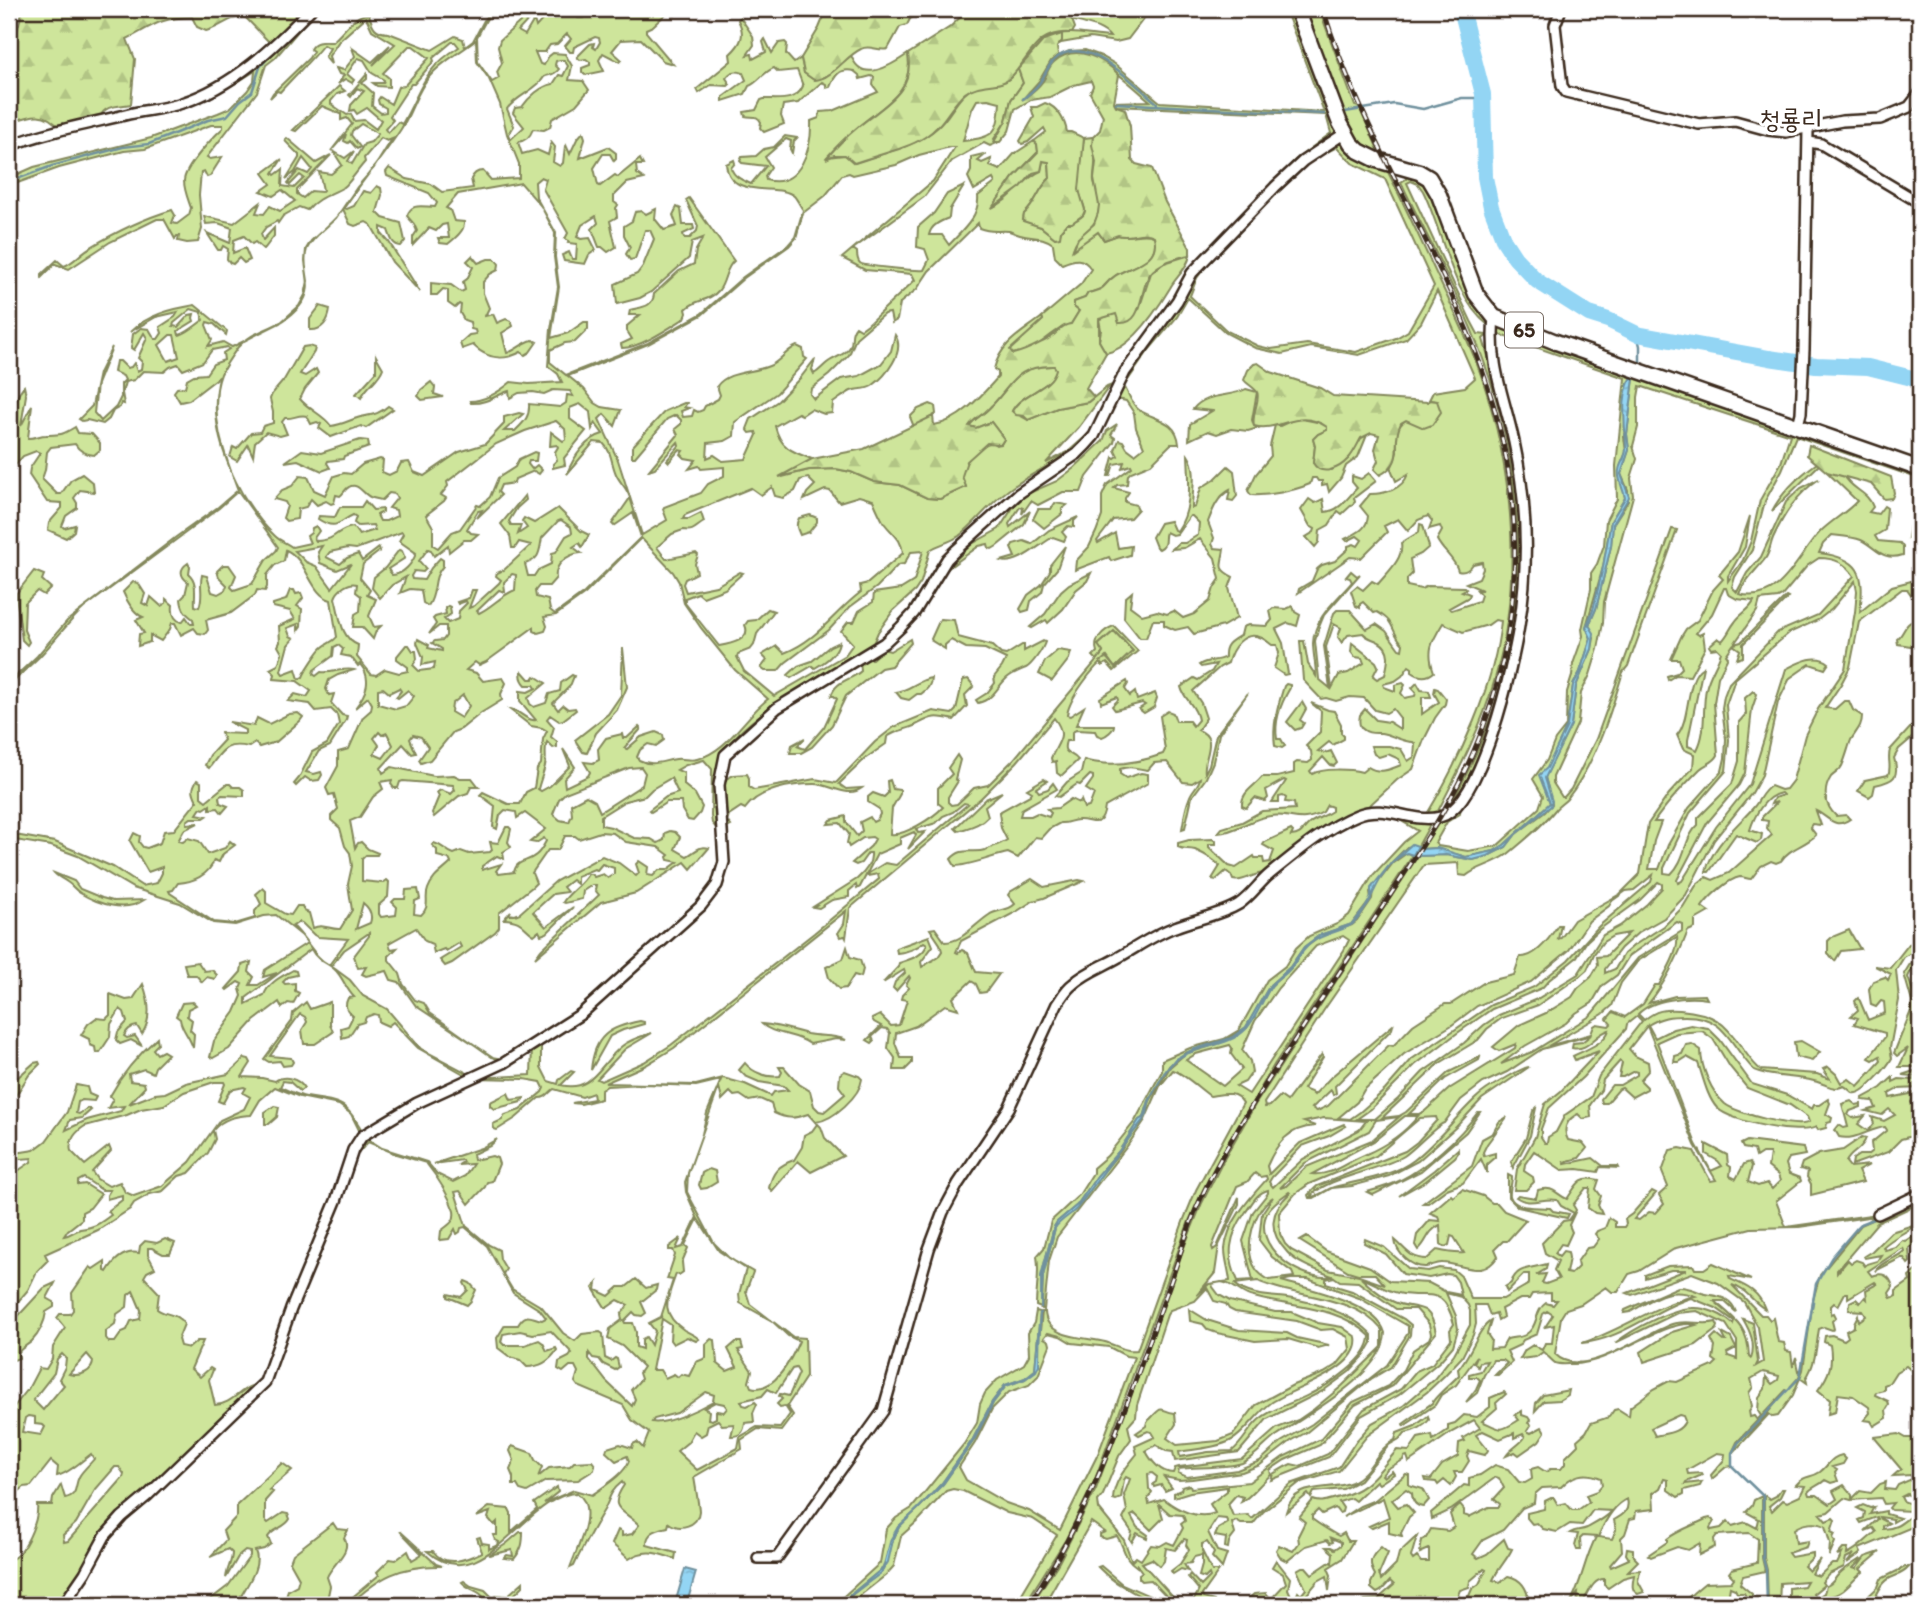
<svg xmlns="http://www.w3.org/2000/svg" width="1929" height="1614" viewBox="0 0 1929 1614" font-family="Itim,'Poor Story',sans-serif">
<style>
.green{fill:#cee59b;stroke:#84885c;stroke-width:2;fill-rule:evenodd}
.forest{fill:url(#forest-firs);stroke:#84885c;stroke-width:2}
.water{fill:url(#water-ripples);stroke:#70919e;stroke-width:2}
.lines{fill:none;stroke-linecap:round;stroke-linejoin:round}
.stream{stroke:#70919e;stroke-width:2.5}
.river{stroke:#93d5f4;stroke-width:16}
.minor-casing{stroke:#3b2a1e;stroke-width:14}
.primary-casing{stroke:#3b2a1e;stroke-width:19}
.minor{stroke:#fff;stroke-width:9}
.primary{stroke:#fff;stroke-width:14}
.rail-casing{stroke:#3b2a1e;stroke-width:5}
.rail{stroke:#fff;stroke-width:2.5;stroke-dasharray:8;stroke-linecap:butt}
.labels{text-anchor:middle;stroke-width:6;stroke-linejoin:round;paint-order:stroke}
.shield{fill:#fff;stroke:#766a62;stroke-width:2}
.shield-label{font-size:21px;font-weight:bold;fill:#3b2a1e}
.quarter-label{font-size:26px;fill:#3b2a1e;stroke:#fff}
</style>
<defs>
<pattern id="forest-firs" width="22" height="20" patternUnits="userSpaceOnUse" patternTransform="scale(1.75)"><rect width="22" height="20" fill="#cee59b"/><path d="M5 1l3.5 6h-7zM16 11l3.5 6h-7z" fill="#b2c585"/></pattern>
<pattern id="water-ripples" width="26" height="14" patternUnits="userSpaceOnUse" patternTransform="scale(1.75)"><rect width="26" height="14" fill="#93d5f4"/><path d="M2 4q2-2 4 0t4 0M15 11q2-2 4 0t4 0" fill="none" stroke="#80b7d1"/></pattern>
</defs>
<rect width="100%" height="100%" fill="#fff"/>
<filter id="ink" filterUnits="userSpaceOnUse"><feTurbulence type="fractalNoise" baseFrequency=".0143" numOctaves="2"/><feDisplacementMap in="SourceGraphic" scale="14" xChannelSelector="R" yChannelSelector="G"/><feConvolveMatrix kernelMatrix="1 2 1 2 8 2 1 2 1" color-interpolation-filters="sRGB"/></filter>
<g filter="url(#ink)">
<g class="green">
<polygon points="243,9 306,9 271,44 245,17"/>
<path d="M314 9H317L275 58 266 65 257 92 207 157 210 159 222 157 210 176 207 177 204 171 201 172 199 195 202 229 198 242 187 243 178 241 179 236H177L175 239 164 219H157L110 242 69 269 55 264 42 277V274L57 260 64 266C74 263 81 252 91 247 116 232 145 218 172 210L175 215 172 223 177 224 189 215 191 208C188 199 184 190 184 181 184 168 213 137 223 128V125H211L145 149 124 151 59 168 9 186V178L34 167 151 138 218 113 230 108 247 91 254 81 255 71 231 86 224 88Z"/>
<path d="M490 9H492L477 37 478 62 492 82 499 78 497 72 502 63 498 47 500 40 531 12 533 15 518 31 525 35 534 20 536 27 552 9H571L566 11V14L577 13 578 18H583L586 15 583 9H678L675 15 671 14 669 11 653 26 646 29V32L673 64 663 61 641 39 621 40 612 51 622 60 620 62 603 53 599 60 604 71 585 75 582 72V68L590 65V62L586 59 580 60 577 57 590 44 594 43 593 47 596 49 600 42 599 38 595 37 574 47 573 52H570L565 46 571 39 567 34 557 44 550 45 545 52H535L540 64 544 65 548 57 553 53 565 54 572 66 569 80 583 81 589 90 576 105 552 119 550 127 544 130 533 129C530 137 526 141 518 142L522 154 537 150 548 155 551 142 555 147 553 162 560 166 563 163 565 146 566 145 570 154 577 139 583 132 585 138 580 158 608 147 616 153V159L614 161 610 154H603L594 168 598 185 600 186 615 175 618 177 640 159 643 165H636L637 174 644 179 627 183 614 196V202L618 205 616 208 617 217 610 221 616 247 608 252 602 247H599L592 229 598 223 596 216 582 225 577 237 581 239 590 238 596 250 589 255 585 264 564 261 562 255 569 252 572 259H576L577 244 568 243 569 241 565 239 568 233 543 189 546 179 541 177 535 182 536 197 556 233 555 257 559 287 551 338 568 333 584 322H588V329L575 342 565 343 550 350V362L566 375 648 343 701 314 743 277 788 245 795 237 803 210C800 206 797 199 794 196 778 182 730 201 726 164L734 160 735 163 731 168C734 177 742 180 751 184L766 166 742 163 740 161 742 157 756 156 764 149 774 147 785 136 797 138 794 141 792 153 790 149 791 141 786 139 765 157 771 167 765 176 766 180C801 189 812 147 811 121L819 118 820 112 833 111 878 92 873 85 874 77 871 76 860 79 859 75 854 71C839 68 835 75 830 87L826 88V84L822 82 798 103 783 105 781 116 784 124 764 132 760 128 761 122C757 114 752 118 745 116L744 112 756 110 761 100 764 99C780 99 796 102 803 86L797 70 778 72 774 68C763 72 759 82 749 86L745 94 723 101V97L746 80 743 73C736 70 730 72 726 78L730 84 728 86 711 85 699 93 697 89 731 61 730 54C741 44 746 35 738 20L740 17 753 36 754 45 747 55 752 54 753 59 766 52 763 42 765 39 772 53 779 43 785 42 787 44 786 54 794 63 801 58 804 73 814 80 825 77 851 55C861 85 892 65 908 54 915 91 883 106 859 126 848 135 836 147 827 157L845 155 855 163C883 153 916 147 938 127 952 115 957 95 975 87 986 82 1001 87 1010 78 1024 64 1030 43 1051 36 1069 29 1090 36 1110 37 1102 26 1083 24 1072 20 1067 18 1061 12 1057 9H1068L1081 20 1109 9H1151L1128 39 1116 42 1090 38 1061 43 1062 34 1044 40 1018 69 1023 83 1011 100 1006 121 994 139 997 143 990 146 984 143 952 161 924 197 853 249 857 252C857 256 858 261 860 263 862 266 918 271 924 270L929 260 925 249 917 247 918 227 934 213 947 194 964 186 950 209 949 218C941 221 931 225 929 235H942L949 245C962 231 980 216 978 196L995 183 993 179 974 190 968 177 971 171V157L983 154 985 155 978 161 982 163 991 159 990 166 1000 170 1014 154 1034 141 1037 144 1038 152 1013 178 993 207C1012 200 1023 178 1041 171L1043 161 1049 162 1050 178C1038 189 1036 204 1024 214L1023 220 1041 227 1055 238 1059 237 1061 231 1067 223C1072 222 1084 218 1085 211 1085 205 1079 196 1079 189 1078 173 1081 154 1084 138L1093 137C1092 145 1095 151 1095 159 1096 166 1093 174 1094 181 1097 192 1101 203 1098 214 1095 230 1077 233 1073 249L1098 232 1104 240 1118 235C1130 239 1141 231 1154 236 1161 262 1132 265 1116 275 1101 285 1109 288 1088 293L1085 298 1074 302V307L1079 311 1071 324C1058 326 1043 344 1029 350 1024 353 1018 353 1012 354L1009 350 1043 320 1042 317 1081 284 1091 269C1083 256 1074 259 1062 264L1055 257 1053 244C1041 235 1033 239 1020 235 1016 234 1012 232 1009 231 997 230 992 233 979 228L978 223 929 271 917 289 900 303 897 320 892 323 890 313 884 314 856 338 849 355 829 375 811 389 810 394 814 399 841 379 859 376 881 364 891 351 895 335C906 351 886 376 872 386 866 390 859 388 851 391 845 394 839 399 833 403L832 413 824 414 811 409 802 415 798 413 775 426C780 448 793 452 812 459L782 477 809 470 836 469 851 472 874 482 900 485 927 498 940 499 966 487C965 483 962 480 962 476 961 462 980 446 991 442L996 445 1001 444 1004 439 991 422 976 428 969 426C974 419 979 417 985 412 1013 388 1011 365 1054 366L1057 369C1051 390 1021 392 1012 411L1028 420 1057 408 1088 402 1107 387 1115 384 1109 387 1079 427 1046 463 1068 452 1096 427C1074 458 1036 468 1007 491 989 504 976 523 959 536 949 543 939 544 930 550L921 582 915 591 893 611 878 632 872 646C826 674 756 707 724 750 704 776 726 837 720 870 713 907 668 931 642 955 625 970 609 987 591 1002 555 1032 512 1058 469 1077L418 1048 393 1022 388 1026 379 1022 378 1015 374 1014 366 1017 364 1022 357 1024 349 1036 342 1038 341 1028 348 1026 353 1016C346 1010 344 1006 348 998L354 997C346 989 344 980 337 972 329 962 318 963 311 949L246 998V1004L264 995C269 982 281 977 293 970L296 971 297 975 288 977 283 982 285 984 295 983V991L299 993 293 1004 288 1003 282 1008 279 1002 254 1021 229 1049 213 1058 210 1057 214 1041 235 1012 242 996 240 989 242 984 238 982 227 990 226 989 241 972 242 965 251 962 249 972 254 977 250 985H258L277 973 263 977 265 970 307 943 302 936 276 915 264 916 235 925 213 923 180 903 133 888 78 856 51 846 9 839V834L55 842 113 867 142 886 157 883 162 873V867L148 872 130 841 134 833 140 836 139 842 143 847 147 848 160 843 164 831 174 830 197 801C193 792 191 789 197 780L201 782V797L206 801 227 784H230L233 787H240L244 790V796L222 795 219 797 220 803 228 806 222 813 218 808 210 809V805L204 809 201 808 197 814 207 816 204 818H191L187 821V824L198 823 184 830 178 841 183 842 188 838 199 841 208 854 225 848 230 841 235 845 223 854 219 862 214 860C209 876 192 882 178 883L173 890 169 891 170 893 214 922 235 924 255 918V911L261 904 256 894 263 888 266 891V903L285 914 291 915 297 906H302L304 911 309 913 313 928C323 923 330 930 340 929L352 910 348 884 352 866 350 853 345 846 340 828 331 820V816L338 809 334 794 329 795 326 788 338 766V752L349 749 363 717 371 710 372 704 368 697 355 708C366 694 373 679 360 664L358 666 351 657 341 655 343 649 338 645 334 647 333 656 314 670 313 674 316 676 321 672C332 674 344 667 354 670L338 675 329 680 326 689 329 695 334 694 331 703 342 715 347 716 346 720 330 746 319 751 306 772 314 774 321 772 322 775 319 780 311 781 305 777 296 786 294 784 299 778 312 752 327 744 339 724 337 715 331 709 316 711 310 704 288 701 295 694 307 697 311 691 297 681 274 679 275 674 270 669 278 665 282 653 278 646 280 642 279 626 295 619 290 611 273 607V604L286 600 290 590H294L296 594 301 593 303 598 297 606 302 609 301 626 298 630V624L287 628 290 636 294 638 288 645 281 671 283 674 296 669 299 679 303 677C304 673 319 650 323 647 328 643 333 642 337 637L331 600C310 595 308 560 286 550L284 561 275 565 267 575V587L265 591 257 590 255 595 231 613 206 620 208 630 205 634 198 633 194 628 181 635 175 623H172L170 629 161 641 150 635V642L138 646 139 634 144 633 136 620 143 617C133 613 127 601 123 592L133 582 138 583 145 594 142 603 148 606 151 597 161 606 166 603V599L173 605C172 613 173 620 182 622L186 617 191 624H194L193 619C185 613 182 609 181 599L185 595 188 582C180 576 179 569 188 563L190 567 189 574C198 582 194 595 195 606L199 607C204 595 199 587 202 575L207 576 212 592 218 594 225 590 227 585 219 577 217 571 223 565H229L236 575 231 587 234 590 252 584 266 560 276 551 278 547 238 491 219 508 84 608C67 623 55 641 39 657 28 668 17 675 9 689L18 674 37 656 67 621 176 537 218 507 238 490C224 453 210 418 219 377L189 400 180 402 174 392 177 388 185 387 187 379 194 375 206 374 213 364 224 360 223 353 229 349 227 347 212 350 203 362 183 370 178 364 170 367 164 372 143 371 134 380 125 382 122 393 124 404 121 403 120 407 113 411 109 419 103 424 87 420 82 421 79 419 92 406 99 373 112 347 97 384 94 413 101 421 116 407 121 397V384L125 380 123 376 114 372 116 361H120L127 368 131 367 134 363 137 371 141 369 142 362 138 358 147 338 144 333 134 350 131 348 133 334 141 328 149 329 155 339H158L162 333 160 327 175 317 178 312 156 317 130 332C147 315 171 309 195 305L227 331 226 335 214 324 207 322 206 325 212 340 208 346 223 342 232 347 280 323 299 306 305 295 308 281 305 261 306 249 311 241 336 218 357 187 374 168 392 139 387 141 381 138 364 158 365 162C360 167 348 185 344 187 330 195 318 197 307 210L299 207 283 216 278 223 277 221 266 227 261 234 263 240 274 228V236L265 248 263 249 255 242 252 244 244 236 234 240 233 253 245 248 250 260 244 263 239 258 233 264 230 263 227 259 228 249 223 246 221 250H218L207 233 230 243 232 228 218 223 206 224 204 216 234 223 260 203 256 213 264 214 270 206 280 211 295 201 282 190 273 196 261 191 271 184 263 173 282 159 273 173 275 175 283 169 282 186 294 188 304 178 300 175 290 185 288 183 299 170 308 174 312 169 303 158 295 172 286 179 299 158V155L286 142 285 140 287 138 316 163 331 155 297 190V194L303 198 311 191 321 192 323 190 319 172 331 174 342 165 333 151 345 158 354 151 348 161 352 164 364 144 371 142 378 134 361 124 352 131 351 135 360 147 357 149 350 141 348 143 344 141 346 134 331 151 352 124 347 118 341 120V114L322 106 296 131 293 130 339 86 345 91 337 94 331 101V104L347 115 351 114 354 121 364 120 376 129 381 120 367 108 357 114 354 110 350 111 351 105 364 91 357 88 351 97 349 95 367 74V79L362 83 373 93 372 106 381 113 386 112V108L379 104 378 100 380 97 391 104 398 87 404 86 429 58 413 46H409L383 73 389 78V87L377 86 373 83H383L384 80 372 73 364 60 358 58 347 74 354 80 352 83 345 79 338 84 344 75 339 74 336 68 344 70 355 56 352 48 372 62 390 45 373 65 395 44 372 30 366 17 339 41 329 56 331 64 325 57 330 48 323 45C308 64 296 74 280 92L277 91 270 98 273 93 309 58 313 51 310 49C315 40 324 42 332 42 344 33 353 14 369 14 372 26 375 33 389 33L432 50 455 36 463 39 465 47 473 41ZM476 40 477 62 489 79 500 104 507 134 519 164V178L491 180 483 171C476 171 474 174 471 179L473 188 442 192 431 184 407 179 389 168 386 172 387 176 429 193 437 203 435 207C423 207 411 202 407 216L414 224 417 231 413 237V245L429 228 436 231 442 225 447 224 449 238H438L440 243 448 244C454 239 465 231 464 222L454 221 450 210 446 208 458 194 521 183 541 206 555 233 554 257 558 287 551 329 548 366 558 374 562 382 529 384 511 382C499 392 485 401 470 401L471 403C486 404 496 395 509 391L510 398 519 393 533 392 544 394 553 390 570 391 573 396 567 395 566 403 560 407 529 404C530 417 524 422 515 431H504L523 414 519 413 504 417V424L485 444 459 452 424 476 414 472 409 462 401 463 397 471 389 475 382 472 383 460 380 459 363 464 351 474 344 473 334 476 325 495 314 490 308 477 300 476 292 486 282 490 274 499 285 502 287 506 283 518 286 521 297 519 298 509 306 507 311 499 317 505 326 501 331 504 334 503 336 495 340 496C344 493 345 489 349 487 358 482 363 494 370 497 375 499 378 499 382 500L389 493 395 494 397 498 389 508 396 510 397 516 386 521H380L377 515 383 512V509L373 510 365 501 361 507H340L335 517 319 516 318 519C336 531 338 522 353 515L356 517 354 523 358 526 373 525 375 530 359 535 353 527C335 529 339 540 316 541L314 538 319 531 316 526 312 528 311 533 307 536 310 543 292 547C287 543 280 541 275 536 238 502 202 424 221 374 225 365 233 354 238 347 254 328 282 329 300 306 317 285 300 269 307 249 313 235 334 223 343 209L350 224 355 226 366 222 371 225 392 262 420 292 389 242 381 233V227L388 230C391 238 392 245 401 246L405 241 401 223 383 218 377 212 382 195 381 188 377 186 371 193 363 191 354 206 347 209 344 208C362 181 383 157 401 129 412 112 416 92 429 77 442 61 460 53 476 40ZM452 42H455L459 47C421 71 423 88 402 124L398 122 388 133 385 129 393 120 390 116 411 84H414L434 61 433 58ZM560 60H564L568 66 563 76 559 75 553 84C541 86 529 97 522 107L515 108 513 113 524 127 511 139 509 134 514 126 507 109C517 95 537 90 544 77 549 74 554 76 559 69L555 65 556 61ZM988 99 1000 102C998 133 995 137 963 141L972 109 977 100ZM950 147H955L933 181 842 258 865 270 912 274 915 280 868 324 861 329 856 326C849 334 854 339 850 347 846 355 833 358 827 363 822 367 819 371 814 374L812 370 815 359 801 377 778 401 751 419 747 429 750 433 756 432 757 435 746 459 723 461 714 455 707 458 708 443 725 441 734 436 735 422 777 393 807 359 804 357 803 349 797 346C786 350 780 362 769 366 753 373 727 371 717 386L720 395 718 399 705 406 703 410 698 412 694 410 692 416 683 417 681 411 689 408 684 407 687 403H684L665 411 632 447V457H635L667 419 676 415 681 420V424L675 429 678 435 649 470 655 468 678 442 679 446 667 460 669 462 679 450 683 451 681 454 685 458 696 460 689 469 699 466 701 469 724 467V476L708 484 701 493 664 507 663 509 667 520 642 535 618 460 599 419 604 414 615 426 621 410 602 407 595 403 584 389 568 376 648 344 702 315 744 278 789 246 796 238 803 213 825 196 842 175 849 173 853 175 896 165 919 155ZM191 309 201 312 203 320C198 324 185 334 179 335L178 331 194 321 193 318 194 314 189 315 178 327 173 326 174 323ZM170 335H174L179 357 168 361 159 345ZM580 404 590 412 592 429 595 423 603 434C587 438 573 457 567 474L594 442 603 443C612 452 611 463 616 474 620 483 627 488 630 498L612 524 614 526 633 513 641 537 584 593 555 614 550 610 548 600 536 597 535 591 539 586H549L556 578C554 565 567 554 581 553L573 547 579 543 582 547 589 535 581 531 558 508 534 523 524 518 522 521 527 528 518 534 521 525H511L509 521 517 508 526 500 525 495 501 524 510 536 512 548H515L519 542 531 545 504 570 497 573 496 576 501 580 499 583 474 606 469 608 476 590H472L469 598 457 602 458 604 466 601 467 603 459 611 458 619 448 623 444 619 451 614 450 607 448 606 445 608 446 614 435 617 433 619 436 624 429 634 439 626H446V636L443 640 435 641 432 643 442 649V651L428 648 429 645 418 639 417 643 423 657 422 665 435 662 434 669 419 671 413 665 417 659 416 651H413L409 645H406L397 656V659L408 667V671L399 673 385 669 376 675 371 674 357 657 358 645C340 638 340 615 335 598 337 591 348 581 357 584L356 592 361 596 360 611 355 614 353 627H362L373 639 376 631 381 626 374 627 369 616 376 599 367 595 370 590 360 578 363 564 380 551 379 548 362 561 358 554 347 558 340 564 326 557 330 552 348 548 356 549 402 532 403 534 399 541 416 553C413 563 403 575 392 575L388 569 405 558 402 551 399 550 385 568 374 577 372 588 380 598 392 585 406 577 400 593 410 589 421 590 423 603 428 606C438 592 431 579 443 566V560L440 558 431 568 424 580 412 579 411 576 414 571 423 572 426 569 419 561 428 549 431 550 434 556 448 545 449 552 464 540H471L478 534 471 533 467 529 478 511 482 510 477 518 501 495 498 492 501 485 514 483 515 479 534 471 539 474 542 470 537 465 532 469 528 464 529 461H536L537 453 534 452 519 459 515 467 498 478 490 497 480 506 477 505 460 529 452 532 438 548 433 545V527L426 515 444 501 446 498 441 495 448 486 447 482 496 444 525 431 556 421 565 429 566 439 563 441 551 432 550 446 557 445 558 447 555 452 557 460 553 464V468L565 465 564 458 586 431 570 419V408ZM808 478 815 485 807 493 804 500 825 490 830 491 839 502 859 496 873 500C876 507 880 516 884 523 893 535 901 537 903 553L868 583 860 585 861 592C833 613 818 640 784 653L777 646 762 655 767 660 761 668 765 671H778L785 663 829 630 850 607 877 587 898 565 904 564 911 552 923 551 914 581 901 589 874 593 873 602 859 611 854 622H848L841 631 853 644 845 655 774 696 744 671 737 657 738 654 751 649 754 645 757 634 774 611 768 609 756 620 748 621 745 625C752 640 730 644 719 646L685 603V598L698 593 703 597 725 589 743 573 740 572 716 586 686 592 683 584 685 579 697 573 695 564 698 555 696 553 666 559 657 547 672 534 683 530C695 532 695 527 704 522L701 513 689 519H683L685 515 751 488 761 495 772 487 775 496 783 498 795 491 800 480ZM561 520 571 527 572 533 566 536 556 552 552 553 551 564 538 570 534 576H528L525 564C541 559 539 551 542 538L558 521ZM641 538 673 572 679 582 684 603 701 628 735 670 768 699C744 717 728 751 697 759 690 761 683 758 676 759 662 761 652 767 639 760L637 757 640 750 648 744 656 746 664 740 663 735 656 732 641 737 627 749 624 748 641 729 639 727 627 738H623L622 734 606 738 598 749 599 760 593 763 584 762 590 772 588 776 565 787 564 779 575 767 563 749 570 766 550 786 541 791 538 789C540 781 543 774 545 766 547 758 544 750 547 742L553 748 557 747V742L551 737 554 727 547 719 550 715 559 721 563 720 576 710 575 708 568 709 563 705 558 710 553 703 570 686 574 676 572 675 561 683 560 691 549 694 546 703 534 707 530 704 528 698 546 683 535 676 533 679H529L522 671C520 677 522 681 526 685H534L536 688 528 692 520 691V701L536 720C526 722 519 709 509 709L531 726 542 728 547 731 543 739 541 764 537 769 534 788 526 792 520 804H508L483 792 480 795 495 806 493 827 497 829 500 815 505 810 516 812 517 818 525 813 546 829 530 842 536 843 544 838 546 841C544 845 540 852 536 855 527 863 517 859 514 872L499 874 496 871 501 864 482 870V866L497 856 504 859 503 852 511 847 508 842 511 829 509 827H506L498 843 490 842 492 850 490 852 469 854 461 851 454 854C446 852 445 846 434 843L432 845 437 850V856L449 859 451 863C442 872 433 876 428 889 424 899 431 906 421 915L414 914 415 901 420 899 418 889 406 890 405 899H395L392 902 397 907 396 915 381 917 379 914V905L388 897 389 882 387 880 383 883 362 881V859L366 855H377L378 853 368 849 361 842 358 843 355 848 350 821 360 817 373 797 383 789 380 782 392 780 391 784 394 788H398L400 782 403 781 453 785 455 790 451 794 441 790 437 792 439 796 432 813 434 817 459 796 468 793 471 787H479L472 778H460L454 775 434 776 392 767 383 773 381 768 403 744 412 754 416 753 410 739 413 735 421 737 428 747 419 760 421 763 430 760 453 732 461 729 481 713 502 700 501 694 506 683 503 678 483 681 476 673 466 670 475 662 479 665 486 662 534 627V631L538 633 545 631 547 626 544 617 556 615 585 594ZM322 546 318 552 320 563 337 570 351 564 332 588 316 566 306 562 295 551ZM512 574 516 575 515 590C500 596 492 607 479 613L477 611 499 590 505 592 504 582ZM383 688 389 693 399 688 401 691 396 697 398 698 408 690 414 696 406 706 396 709 378 704V689ZM463 695 469 706 461 718 451 712 452 704ZM379 732 382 735 387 733 393 745 383 758 374 754 379 745 374 738ZM704 760 712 769 711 816 712 823 718 830 720 856 713 884 703 899 629 963 584 1006 502 1059 492 1057 430 1013 424 1003 415 1000 403 984 400 974 389 960V956L397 948 391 949 389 943 416 928 425 941 432 944 434 953 444 949 446 951 459 943 461 947 440 960 445 966 452 963 495 932 499 927V913L532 887 536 883 532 873 548 850H558L565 836H575L579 839 600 832 613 833 626 842 658 847 669 855 667 857 668 860 678 862 667 870H659L653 876 647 875 648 867 639 861 636 864 639 873 636 876 619 863 602 856 556 881 520 913 515 915 509 914 511 911 504 919C523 920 522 927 534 935L539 931 541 935 547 933 573 907 546 927 533 912 553 894 567 892 563 887 572 880 577 884V876L594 869 597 870 602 864 614 868V874L608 878 603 874 594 877 591 874H588C582 885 570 891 563 902L565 903 582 899 583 891 592 885H596L595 890 599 895 541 950 535 958 601 902 636 893 685 862 691 869 709 848C699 845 695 852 687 856L675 849 680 837 675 832 670 831 665 833 664 840 658 843 651 839 634 838 611 827 601 825V816L625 801 645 796 652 789 671 778 678 793 666 797 649 810 651 812 667 802H681L682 810 688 820 693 821 700 813 702 807 695 794 684 785V773L677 770 686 765ZM641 767 645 773 642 785 600 812 595 801 586 796 571 804 572 815 569 822 560 820 553 814 559 799 565 793 629 768ZM363 903C369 908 373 915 370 923L356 929ZM299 922 302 923 314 935 318 937 348 939 329 965C314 957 306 938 293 926ZM369 933V936L354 956 358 968 366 967 362 974 366 976 387 971 391 980 399 982 416 1006 499 1061 469 1074 421 1049 387 1009 363 996 350 980 331 966 344 950Z"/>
<path d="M1285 9H1292L1338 130 1333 137 1299 160 1251 206 1295 160 1331 133 1326 115 1115 106 1114 102 1150 101C1128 83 1087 38 1056 60 1048 66 1047 76 1041 84 1035 91 1027 96 1020 102L1039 81 1054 58 1069 51 1085 50 1101 56 1115 64 1160 102 1324 112Z"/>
<path d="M1304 9H1310L1311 11 1319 9 1355 106 1359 107 1381 156C1368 152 1357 142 1351 131Z"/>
<path d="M1342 141C1355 156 1367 166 1387 170 1407 210 1425 250 1444 290 1458 319 1472 348 1482 378 1514 474 1523 583 1494 682 1481 728 1459 770 1437 813L1427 814C1459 761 1495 684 1501 621L1495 620 1488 625 1463 632 1443 623C1432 641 1426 650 1434 672 1427 678 1419 677 1412 672V668L1409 666 1402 676 1395 681 1383 684 1384 687 1395 691V685L1403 683 1405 685 1401 693 1405 698 1415 696 1416 692 1412 688 1417 683 1421 690 1429 691 1431 697H1422V714L1439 702 1434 693 1435 688 1438 689 1446 699 1445 704 1435 718 1424 740 1413 769 1397 780 1371 804 1266 873C1254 872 1244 883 1233 880L1231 875 1226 871 1216 880 1212 879 1220 866C1213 859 1204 854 1195 850 1188 848 1184 850 1178 847V843L1189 840 1213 839 1216 841V844H1209V847L1229 866 1236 868 1254 856 1255 858H1263L1264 863 1270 862 1274 851 1263 845 1265 842 1291 830 1293 832 1291 836C1303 835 1302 829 1310 823 1317 818 1325 816 1332 811V807L1327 805 1323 812C1300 825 1292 813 1270 816 1251 818 1237 832 1218 833L1222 828 1242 822 1262 811 1295 809 1294 803 1285 802 1286 798 1283 796 1279 797V802H1272L1286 781 1284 780 1266 790 1268 798 1265 801 1255 798 1246 808 1242 806C1241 792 1254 787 1262 777H1277L1294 773V764L1297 762 1308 763 1312 760 1311 751 1306 746 1320 732 1321 711 1311 703 1328 710 1334 711 1341 724V733L1344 736V739L1333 745 1329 742 1318 751 1325 753 1331 751 1337 763 1334 766 1330 765 1323 757 1310 771 1312 774C1323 768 1349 769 1362 772L1368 767C1379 774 1389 770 1401 765L1399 759 1388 754 1379 757 1374 754 1371 746H1389L1401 749 1408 761 1414 757 1415 744 1413 742C1401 742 1391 734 1381 733 1375 733 1369 734 1364 730 1358 727 1359 720 1360 715L1365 709 1376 720 1389 722 1400 729V718L1393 709 1386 713 1375 710 1364 698 1350 697 1336 701 1326 698 1321 699 1303 680 1300 641H1304L1308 664 1316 676C1316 665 1313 654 1313 643 1314 617 1337 600 1352 582L1350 578 1346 577 1351 571 1357 576 1360 574 1324 615 1319 627 1315 641 1319 679 1330 688 1324 646 1334 613 1337 610H1350L1367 629 1376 624 1386 631 1399 649 1402 650 1403 644C1389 630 1398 624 1377 612L1374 613 1363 602 1360 604V608L1356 606 1351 591 1357 586 1363 590 1372 581 1378 584C1388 572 1404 558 1401 543L1419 532 1420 524 1423 525 1429 547 1421 554 1410 559 1412 574 1407 579V586L1421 589 1428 586 1464 587 1466 589 1462 591 1470 594 1469 597 1449 608 1452 610 1479 601 1481 595 1477 590H1482L1466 583 1479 578 1483 569 1482 562 1473 564C1469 570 1465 573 1458 571 1455 559 1443 552 1437 540L1442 531 1440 526 1429 529 1432 521 1428 516 1418 520 1408 531 1398 519 1384 526 1387 532 1361 558 1350 557 1298 593 1299 589 1312 581 1317 569 1322 565 1335 561 1348 549V546L1354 544 1358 546 1362 540 1357 536 1347 541 1345 539C1356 533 1367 530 1368 516L1360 506 1370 494C1384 494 1402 490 1408 474L1396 481 1391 469C1393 463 1396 458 1397 452 1397 439 1394 428 1406 420L1413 421 1437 401 1429 400 1433 392 1465 387 1475 378 1437 291 1421 323 1406 339 1359 355 1311 347 1282 354 1255 348 1226 333 1188 298 1177 317 1149 350 1124 386C1129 394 1131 404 1139 410 1155 420 1177 420 1179 444H1171L1151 464 1131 472 1128 475 1127 484 1117 485 1114 488 1129 492 1125 498V502L1136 505 1138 509 1130 518 1113 520 1097 541 1098 543 1115 533 1118 548 1131 546 1130 555 1111 561 1109 557 1075 570 1076 561 1089 547 1096 532 1102 516V496L1107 485 1132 467 1131 465 1122 468 1124 462 1114 464 1110 476H1108L1113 457 1115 458 1118 456 1115 450 1119 440 1123 441 1127 448 1135 454 1144 447 1136 428 1134 413 1126 401 1117 399 1104 424 1125 377 1192 278 1285 179 1336 142ZM1337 147 1352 163 1385 179 1434 286 1408 331 1396 338 1356 352 1307 344 1271 349 1258 346 1227 331 1190 296 1197 278 1206 266 1292 178 1313 159ZM1334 624 1341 628 1338 637 1342 643 1348 635 1363 633C1368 639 1372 638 1379 642 1392 649 1388 663 1385 675L1377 679 1373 676 1378 666 1376 662 1352 643 1351 652 1355 657 1362 658 1364 663 1348 673 1339 675 1332 688 1326 647Z"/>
<path d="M1405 175 1421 181 1426 186 1472 299 1489 321 1488 325C1452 297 1443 231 1423 191L1418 184 1411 181 1407 183 1471 321 1478 334 1487 335 1483 339 1506 418 1521 503 1522 569 1514 642 1487 741 1461 796 1449 808C1466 776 1483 742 1494 707 1529 593 1524 471 1483 359 1461 298 1428 240 1401 182L1406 179Z"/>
<path d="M689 198 734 261C725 268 726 281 719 290 708 303 697 298 686 309L687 313 685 318C669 328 640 348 622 348L621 344 632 339 627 331V326L640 315H629L630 310C640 307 653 308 654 294L679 271 694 264 696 250 703 238 692 242 689 258 651 292 640 298 617 304 615 284 637 274 643 266 654 239 650 230H645L635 259 630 260 626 254 630 247 624 235V226L632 221 635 212 642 211 646 214 656 209 655 219 664 230 677 226 673 215 677 207 681 209 683 225H693L694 229 683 234 684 238H690L697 231 698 226 686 200Z"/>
<path d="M1190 255C1188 268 1176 277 1170 288 1158 308 1132 349 1106 353L1099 341 1101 330 1099 319 1117 313 1119 323 1139 309 1151 273 1164 263Z"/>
<path d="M472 256 478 263 488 259H495L499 264 498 270 490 274 483 282V293L489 308 485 316 493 314 497 323 506 319 511 321 513 326 502 333 507 353C517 350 523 342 533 340L537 342 530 352 525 355 521 352C504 361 487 359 473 345L462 349 460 343 469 335 476 334 475 330 471 329 470 322 464 320 460 313 461 305 459 304 455 308 448 303V290L443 289 437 295H431V283L451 285 461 292 465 290 463 282 467 279 473 267 467 261Z"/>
<path d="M320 306 330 309C329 321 322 331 310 330V319Z"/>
<path d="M1497 327 1920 474V479L1796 436 1782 470 1765 501 1752 550 1735 577 1732 587 1737 592 1747 573 1761 557 1786 502 1801 488 1819 479C1797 494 1784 514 1773 538 1770 545 1770 552 1765 559 1756 571 1745 579 1739 594 1781 605 1797 556 1820 532 1832 520 1846 513 1857 501L1827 472 1844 475C1851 490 1868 491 1873 507L1869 512 1878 514 1884 506 1887 508 1885 530 1875 536 1878 541 1900 543 1903 547V555C1882 562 1876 547 1861 540 1854 537 1841 536 1832 535L1823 544 1819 553C1861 558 1865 573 1860 612L1892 586 1915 580V584L1920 587V595L1912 596 1907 589H1902L1859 622 1850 667 1841 684 1825 708 1835 709 1844 701H1849L1853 710 1862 716C1862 727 1856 731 1851 740 1848 748 1846 757 1842 766 1840 771 1835 773 1831 777 1822 791 1825 805 1836 816L1846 815 1850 819C1834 830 1829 817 1816 811L1821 825 1812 824 1810 827 1816 835C1805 846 1789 848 1781 861L1776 863 1771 861 1761 866 1751 879C1747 879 1744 877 1740 877 1728 879 1708 898 1702 907L1709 912 1695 920V928L1688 931C1678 957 1666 982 1649 1003L1675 996 1705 995 1707 999C1687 996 1652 999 1638 1014L1644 1020C1656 1010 1664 1009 1680 1010 1713 1013 1724 1021 1743 1049 1749 1057 1753 1064 1761 1070L1817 1074 1830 1079 1823 1069 1828 1067 1836 1074 1841 1083 1849 1079 1858 1086 1881 1061 1880 1056 1873 1060 1869 1058 1885 1037V1033L1854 1024 1858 1018 1851 1016 1858 1010 1855 1001 1858 998 1860 1001 1868 1020 1885 1013 1884 1002 1881 1001 1876 1007 1871 1005 1869 989 1873 981 1885 977 1888 980 1891 974 1875 966 1890 968 1909 944 1920 941V948L1904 957 1896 970 1899 1000 1890 1048 1892 1058C1888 1066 1863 1096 1853 1093 1850 1091 1848 1088 1844 1086 1835 1090 1831 1087 1823 1084 1801 1074 1776 1080 1754 1070 1729 1045 1727 1016 1685 1016 1670 1016 1661 1017 1648 1025L1655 1038 1673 1029 1691 1025 1708 1028 1720 1040 1752 1084 1787 1095 1812 1109 1814 1105H1819L1828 1099 1830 1103 1826 1114 1832 1118 1831 1122 1827 1123 1826 1128 1818 1130 1816 1127C1800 1136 1731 1122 1717 1108 1707 1097 1703 1077 1698 1063L1687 1057 1679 1062H1674L1675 1056 1682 1054 1686 1045 1692 1044 1701 1050C1701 1067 1711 1092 1725 1104 1736 1113 1798 1130 1809 1122L1807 1117 1790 1105 1747 1088 1730 1067 1713 1039 1702 1031 1677 1033 1657 1042 1696 1144 1711 1171 1722 1166 1718 1161 1706 1154V1144L1727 1155 1728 1165 1731 1167 1730 1176 1736 1179 1744 1164 1750 1162 1752 1166 1748 1182 1758 1186 1767 1183 1772 1189 1780 1181 1778 1175 1768 1167 1770 1153H1762L1756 1157 1754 1150 1743 1148 1741 1144 1747 1141 1803 1148 1805 1155 1789 1158 1786 1164 1789 1174 1800 1178 1801 1181 1776 1201 1786 1227 1878 1214V1215L1867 1222 1875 1216 1799 1227 1751 1228 1676 1248 1639 1271 1629 1274 1618 1292H1612L1606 1287 1581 1304 1566 1309 1561 1317 1555 1354C1582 1382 1644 1333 1672 1324 1687 1319 1702 1326 1716 1322L1718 1326 1717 1329 1696 1345 1644 1362 1641 1352 1672 1332 1696 1325C1666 1316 1612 1365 1572 1364 1567 1364 1560 1365 1555 1363 1551 1360 1547 1355 1543 1352L1536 1357 1520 1359 1525 1350 1533 1345 1542 1350 1545 1343H1552L1554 1325 1545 1327 1553 1315 1547 1311 1543 1314 1537 1334 1523 1340 1520 1345 1507 1351 1512 1362 1498 1375H1495L1507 1363 1503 1360H1493L1484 1375 1477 1393 1466 1402 1476 1389 1480 1380 1477 1377H1469V1374L1481 1371 1487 1361 1480 1362 1478 1367 1474 1363 1477 1356 1456 1385 1441 1395 1435 1405 1404 1426 1403 1424 1432 1403C1435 1396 1453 1382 1459 1375L1458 1369C1470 1357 1478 1328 1491 1321L1487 1334 1491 1340 1490 1349 1502 1348 1507 1339C1513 1337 1520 1338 1525 1335 1539 1327 1534 1311 1546 1303L1553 1305 1557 1300H1551V1293L1532 1294 1529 1299H1520L1501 1309 1503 1317 1498 1320 1496 1313 1490 1315 1486 1305H1475L1476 1324 1473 1335 1462 1357 1444 1376 1427 1392 1367 1436 1339 1471 1299 1483 1263 1512 1253 1524H1241L1236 1521 1232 1523 1235 1534 1229 1542 1228 1548 1225 1547 1226 1538 1215 1536 1218 1529 1228 1523 1226 1519 1217 1518 1208 1532 1217 1551 1227 1554 1222 1568 1212 1557 1214 1553 1207 1542 1202 1544V1551L1212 1571H1219L1202 1595 1203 1598 1214 1601 1213 1605 1192 1604 1199 1590 1188 1577 1190 1574 1201 1586 1210 1577 1209 1574 1205 1578 1199 1576 1202 1565V1555L1194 1557 1191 1563 1184 1564 1188 1571 1181 1569 1173 1574 1171 1571 1180 1564 1189 1550 1186 1545 1187 1540 1184 1539 1175 1550 1166 1548 1164 1561 1160 1566 1152 1559 1142 1563 1180 1605H1175L1151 1580 1142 1581 1139 1578V1574L1142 1572 1137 1565V1567C1123 1558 1125 1548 1117 1536L1106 1539 1100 1537V1534L1105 1532 1091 1522 1046 1601 1059 1605H1031L1059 1562 1096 1489 1181 1255 1202 1203 1223 1161 1255 1105 1418 856 1446 855 1473 860 1488 856 1506 847 1516 834 1545 812 1552 804 1545 777 1571 725 1576 686 1592 649 1594 638 1589 625 1596 609 1611 546 1613 524 1628 501V490L1621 474 1629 450 1627 434 1634 378 1627 385V390L1624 437 1626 452 1620 467 1625 498 1611 521 1603 567 1586 627 1591 638 1580 672 1573 685 1567 726 1542 781 1550 803 1504 845 1494 851 1466 857 1434 848 1422 849 1442 818 1461 803 1460 814 1447 822 1435 843 1438 846 1468 851 1497 846 1539 808 1543 796 1533 779 1547 760 1555 740 1566 726 1567 692 1572 676 1573 664 1583 636 1582 629 1591 589V573L1597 564 1604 545 1606 520 1617 499 1616 466 1625 378 1495 333ZM1640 386 1790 435 1781 463 1760 500 1751 541 1743 560 1728 581V576L1745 547 1750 516 1738 552 1719 575 1723 579 1713 590 1698 620 1686 629 1681 637 1671 659H1679L1682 668 1677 673 1667 676 1668 680 1676 675 1690 676 1705 648 1703 633 1699 635 1696 633 1712 614 1724 588H1726L1728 594 1737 599 1754 601C1750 610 1740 614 1735 622 1730 628 1728 635 1722 641L1718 638 1709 646 1711 649 1717 648 1721 652C1717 665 1709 675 1706 689 1702 709 1707 731 1697 750L1688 746V740L1703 667C1685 677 1691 720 1677 735L1683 749 1694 754 1693 768 1669 794 1648 824 1640 874 1620 894 1574 920 1561 938 1558 939 1561 925H1558C1550 938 1536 958 1520 957L1514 975 1485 982 1451 1004H1445L1413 1025 1393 1046 1389 1045 1328 1106 1317 1111 1312 1108 1331 1090 1333 1095 1336 1093 1335 1086 1392 1029 1393 1025 1331 1077 1314 1095 1311 1092 1303 1089 1323 1057 1322 1054 1287 1101 1280 1096 1270 1106 1265 1107 1264 1103 1324 1010 1424 865 1458 863 1459 875 1466 876C1478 866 1495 864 1508 854 1525 840 1542 826 1555 810 1558 806 1563 803 1567 799 1595 764 1610 715 1623 672L1628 666 1677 530 1672 529 1596 739 1571 789 1564 797H1562L1553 783V777L1578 723 1581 693 1590 675 1598 649 1603 623 1604 602 1633 496 1631 478 1637 459 1633 446 1638 427V397ZM1819 558C1835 558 1846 563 1854 576L1818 615 1778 632 1729 683 1724 696 1722 708 1726 739 1725 758 1722 771 1689 808 1668 845 1659 869H1649L1654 841 1661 822H1654C1667 803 1684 785 1700 769 1707 763 1714 763 1718 755L1714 703 1718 677 1728 657 1726 655 1733 645 1740 650 1737 659 1743 657V644L1788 598 1786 597 1741 642 1734 644 1757 611 1760 600 1778 598 1782 596 1807 566ZM1855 581 1857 591 1855 612 1845 669 1818 709 1805 735 1793 780 1786 789 1781 790 1771 786C1762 791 1760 800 1753 808 1737 826 1711 847 1706 872H1709L1736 834 1757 843 1761 840 1762 834 1750 830C1754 817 1764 796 1781 793L1783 795 1774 798 1771 804 1777 802 1762 817V820L1768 821 1767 828 1772 835 1729 873 1713 880 1706 877 1697 884 1683 907 1664 926 1633 946 1624 954 1615 969 1605 973V969L1621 948 1639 932 1664 918 1686 895 1714 840 1752 793 1762 775 1778 702 1790 678 1810 664 1825 669 1829 663C1816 653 1800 662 1786 669L1750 784 1716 827 1682 881 1678 883 1677 880 1707 823 1739 785 1745 773 1752 709 1757 694 1753 691 1745 698 1746 714 1739 722V761L1732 784 1698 818V825C1684 837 1686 860 1671 874L1664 873V868L1690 813 1726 771 1729 740 1726 705 1735 679 1789 633 1818 620 1832 609ZM1653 875 1651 882 1599 926 1568 960 1534 987 1491 1005 1412 1059 1385 1090 1360 1112 1350 1119 1338 1118 1357 1102 1364 1090 1404 1054 1452 1025 1477 1006 1531 982 1569 950 1589 921 1609 906 1612 901 1626 891 1634 890ZM1658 882 1662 884V888L1647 904 1620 926 1603 935 1578 974 1537 999 1499 1015 1484 1025 1464 1043 1423 1072 1398 1099 1375 1119H1357L1371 1109 1415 1065 1456 1034 1492 1009 1542 988 1549 980 1576 958 1587 941 1600 929 1640 900ZM1677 922 1682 924V931L1638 958 1590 1016 1532 1052 1501 1064 1525 1046 1566 1023 1576 1013 1592 1003 1602 986 1617 975 1629 956ZM1629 933 1606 956 1597 957 1598 965 1591 977 1578 988 1572 997 1546 1013 1519 1025 1493 1047 1499 1051 1516 1044 1515 1048 1449 1089 1425 1111 1419 1114H1409L1445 1079 1479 1060 1480 1057 1449 1072 1406 1112 1399 1116 1382 1118 1440 1063 1478 1040 1487 1029 1502 1018 1538 1005 1580 976 1587 970 1594 954 1603 942 1613 936ZM1677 937C1679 952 1666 971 1659 985H1655L1643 1004 1625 1017 1613 1012 1607 1019 1611 1024 1609 1026 1597 1024 1594 1026 1591 1034 1548 1046 1603 1014 1612 1006 1621 983 1638 961ZM1637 1016 1642 1021 1599 1076 1591 1097 1565 1115 1556 1132 1548 1137 1547 1143H1545L1541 1137V1129L1549 1108 1583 1077 1626 1029 1627 1024ZM1647 1026 1695 1145 1716 1180 1711 1181 1709 1178 1694 1151 1680 1148 1670 1150 1662 1172 1668 1187 1659 1195 1664 1204 1656 1213 1649 1212 1639 1220 1634 1219 1656 1193 1652 1191 1632 1214 1625 1219 1626 1224 1624 1227H1615V1222L1609 1218 1605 1228 1597 1231 1595 1234 1599 1239 1593 1247 1587 1248 1577 1262 1578 1267 1571 1274 1566 1273 1569 1258 1568 1252 1563 1251 1559 1256 1555 1253 1561 1244 1566 1245 1572 1232 1569 1225 1576 1210 1573 1205 1586 1188H1590L1588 1208 1595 1213 1602 1214 1598 1205 1601 1196 1596 1189 1599 1180C1579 1174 1577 1185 1567 1199 1554 1193 1555 1186 1538 1190L1536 1198 1518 1195 1516 1197C1530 1207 1542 1197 1557 1200L1561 1206 1574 1213 1569 1220 1563 1221 1542 1243 1545 1253 1558 1261 1554 1270 1559 1279 1546 1284 1542 1283 1546 1274 1536 1275 1546 1269 1547 1264C1531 1269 1517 1266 1511 1283L1505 1287 1507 1292 1524 1274H1529V1284L1503 1299H1471L1461 1276 1454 1270 1439 1268 1428 1271 1409 1269 1384 1247 1365 1239 1364 1243 1386 1254 1403 1274 1429 1278 1447 1274 1453 1275 1458 1282 1461 1295 1446 1292 1429 1283 1390 1281 1370 1267 1326 1251 1307 1237 1300 1241 1348 1271 1358 1274H1375L1385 1285 1359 1276 1328 1270 1291 1250 1285 1244 1280 1234 1279 1213 1295 1194 1309 1184 1376 1156 1420 1118 1436 1117 1437 1120 1417 1142 1405 1151 1317 1186 1308 1195 1309 1198H1314L1332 1188 1352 1186 1389 1176 1418 1161 1456 1127 1482 1099 1529 1067C1522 1068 1513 1074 1506 1078 1495 1084 1484 1090 1475 1099 1454 1119 1437 1142 1414 1160 1392 1177 1360 1180 1334 1187 1325 1190 1318 1197 1310 1197 1324 1178 1381 1170 1404 1156 1415 1149 1436 1125 1444 1123L1461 1100 1483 1083 1507 1072 1542 1049 1591 1035 1582 1042 1573 1043 1572 1048C1588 1052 1595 1034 1609 1030 1605 1043 1585 1050 1573 1056L1575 1060 1599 1051 1561 1091 1545 1104 1535 1137 1517 1169 1514 1190H1526L1534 1182 1533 1177 1524 1171 1525 1164 1534 1151 1562 1170 1578 1169 1598 1172 1600 1167 1619 1168 1618 1166H1603L1593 1158 1565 1164 1564 1162 1579 1158 1587 1148 1583 1143 1568 1140C1562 1129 1567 1119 1578 1114L1583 1119 1591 1117 1590 1105 1601 1090 1603 1080 1620 1061 1622 1063 1619 1077H1623L1634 1071 1637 1072V1075L1620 1085H1612L1601 1099 1602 1103H1607L1619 1089 1622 1088 1632 1097 1647 1089V1087L1640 1080 1649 1070 1648 1062 1635 1056 1629 1049ZM1405 1116H1418C1403 1135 1385 1146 1364 1155 1346 1162 1333 1176 1312 1174L1374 1141ZM1399 1117 1372 1140 1306 1167 1286 1186 1280 1188 1305 1163 1369 1131 1376 1120ZM1324 1118 1366 1121 1359 1130 1303 1159 1273 1187 1269 1182 1272 1177 1302 1146 1329 1136 1346 1126 1344 1124 1300 1143 1269 1174 1267 1166C1277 1143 1288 1128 1315 1126L1304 1122ZM1255 1173 1260 1177 1266 1176 1267 1179C1250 1198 1227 1222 1225 1249 1225 1260 1229 1270 1230 1281L1209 1284 1197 1295 1215 1273 1219 1245 1239 1204V1197L1217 1247 1213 1250 1212 1247 1237 1186 1247 1182ZM1268 1190V1193L1253 1212 1243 1241 1253 1280 1238 1281C1226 1256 1229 1236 1245 1213 1252 1204 1256 1193 1268 1190ZM1289 1192 1290 1193C1270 1211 1267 1231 1287 1252 1297 1264 1319 1271 1332 1276 1302 1283 1249 1246 1268 1211 1273 1203 1282 1197 1289 1192ZM1273 1197 1262 1213 1259 1240 1272 1257 1292 1272 1294 1277 1269 1280C1264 1277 1259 1274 1256 1269 1242 1248 1254 1210 1273 1197ZM1334 1277 1340 1281 1358 1282 1396 1309H1416L1429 1324 1431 1334 1429 1339 1413 1350 1403 1370 1388 1386 1353 1402 1321 1439 1283 1457 1249 1482 1191 1488 1190 1485 1182 1487 1181 1490 1174 1493V1497L1190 1492 1227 1487V1491L1210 1504 1215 1513C1198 1520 1178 1510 1164 1499L1149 1504 1148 1499 1152 1492 1149 1489 1148 1474 1152 1473 1157 1477 1156 1482 1153 1484 1154 1487 1161 1485 1165 1491 1172 1488 1164 1477 1179 1480 1192 1479 1242 1472 1260 1465 1291 1441 1307 1432 1371 1379 1391 1367 1410 1335 1411 1325 1404 1319 1352 1291 1326 1283V1279ZM1361 1278C1374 1282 1384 1290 1398 1293 1429 1300 1443 1283 1454 1324L1450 1330 1451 1339 1432 1364 1416 1371 1401 1389 1364 1409 1328 1454 1300 1466 1291 1464 1285 1467 1273 1474 1271 1480 1329 1457 1361 1416 1399 1395 1440 1361 1453 1346 1458 1329 1456 1316 1446 1293 1461 1297 1468 1305 1470 1311V1325L1454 1354 1434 1379 1403 1406 1372 1423 1356 1441 1339 1467 1291 1484 1252 1519 1248 1515 1233 1516 1228 1504 1236 1495 1243 1497 1241 1502C1251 1497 1261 1482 1271 1475L1270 1470 1285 1460 1320 1445 1355 1405 1392 1386 1436 1333C1430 1299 1414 1311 1394 1302 1383 1297 1369 1286 1361 1278ZM1291 1279H1308L1359 1298 1408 1326V1333L1387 1365 1312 1424 1281 1442 1260 1461 1237 1470 1187 1477 1178 1473 1179 1469C1196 1467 1228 1468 1242 1463 1254 1458 1265 1444 1276 1436 1306 1415 1384 1374 1385 1333 1377 1303 1309 1289 1281 1281ZM1258 1281C1267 1286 1276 1287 1285 1290 1318 1298 1360 1302 1382 1330V1347L1342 1386 1314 1409 1298 1420 1277 1428 1242 1459 1179 1467 1175 1468 1173 1473C1161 1473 1151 1461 1146 1451L1156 1445 1166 1451 1173 1452 1175 1461 1239 1452 1267 1419 1323 1391 1349 1372 1365 1355 1372 1343V1335C1354 1314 1315 1302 1287 1298 1270 1296 1247 1296 1235 1284ZM1221 1282C1232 1283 1239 1292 1250 1296 1290 1308 1339 1305 1370 1336 1370 1359 1329 1385 1310 1394 1294 1403 1275 1407 1261 1418 1249 1427 1244 1442 1232 1451L1208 1452 1180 1457 1179 1452C1196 1449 1217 1448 1232 1440 1244 1434 1257 1413 1271 1403 1292 1388 1362 1370 1356 1337L1342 1327 1318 1323 1292 1312H1275L1230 1301 1219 1295 1213 1287 1212 1284ZM1207 1288 1214 1301 1226 1304 1229 1309 1235 1312 1297 1321 1321 1330 1333 1329 1348 1337 1350 1349 1337 1365 1324 1373 1293 1385 1256 1405 1233 1435 1218 1441 1177 1445 1167 1438 1176 1424 1175 1413C1160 1411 1164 1404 1152 1417 1146 1424 1148 1417 1146 1426L1136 1433 1139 1435 1148 1431 1152 1432 1155 1437 1135 1446 1137 1454C1126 1468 1114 1481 1113 1499L1116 1500 1121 1498 1124 1480 1126 1477 1130 1479 1124 1495 1127 1511 1123 1519 1132 1532 1130 1539 1132 1542 1137 1533 1147 1538 1148 1535 1137 1527 1131 1516 1135 1514 1151 1530 1163 1518 1159 1504 1170 1514 1183 1515 1185 1521 1181 1524 1183 1528 1174 1545 1167 1542 1160 1546 1151 1545 1141 1560 1136 1557 1132 1561 1124 1540 1099 1509 1098 1501 1103 1495 1119 1456 1131 1439 1128 1426 1136 1417 1137 1405 1167 1315 1170 1310 1195 1301Z"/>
<path d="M309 346 315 348 314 352 300 374 305 376 316 369 318 373 305 389 300 399C309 410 324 415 331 426 340 425 346 422 354 419 368 414 376 417 388 406L393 409 366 428 361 426 331 437 319 428 321 424 317 422 311 424 307 416C298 414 293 419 285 418L282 422 287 434 280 436 266 432 255 442 253 456 248 445 237 461 230 457 233 447 237 449 251 433 260 432 263 426 273 423V412L270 399 272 394 284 380 303 347Z"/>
<path d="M376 356 383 368C379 380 366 386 361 398L356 394 376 372Z"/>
<polygon points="431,382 435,387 434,394 443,397 422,400 418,396 421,390"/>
<path d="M24 386 26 395 21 426 32 405 28 438C35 438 40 435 46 435 62 434 60 436 75 427L78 433 92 434 100 443V450L94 455C85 454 79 451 75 444L51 447 47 452 45 470 42 479 57 494H61L71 480 82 474 93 483 94 492 80 490 74 498 77 503V508L66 516 62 526 64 528 75 525 74 531 66 538 48 530 49 523 62 508V503L47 502 29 475 30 468 40 453 36 451 23 456 9 472V467L15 460C15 441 10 399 24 386Z"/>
<path d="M1246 389 1257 392 1252 420 1254 426 1258 428 1248 431 1231 429 1217 434 1208 431 1189 440 1190 424 1212 411 1193 409C1206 392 1230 398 1246 389Z"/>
<polygon points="930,404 935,406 936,414 914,427 910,417 918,409"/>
<path d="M1297 418 1322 423 1327 427V430L1318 434 1313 439 1315 446 1313 463 1332 470 1349 458 1361 438 1367 435 1358 457 1346 466 1341 478 1329 492 1327 484 1322 485V481H1318L1316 478H1312L1310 484C1293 491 1269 496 1251 495L1248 491 1256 474 1271 456 1270 446 1275 425 1280 426Z"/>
<polygon points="1117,424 1111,435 1115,438 1114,442 1087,477 1081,492 1063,492 1038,505 1031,501 1022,514 1023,508 1020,507 1009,524 1010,527 1030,511 1024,524 997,546 992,549 989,548 988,544 979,546 943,572 972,544 999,529 1014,506 1027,494 1057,481 1074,468 1103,441 1107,431"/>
<polygon points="360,440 368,441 369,447 344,456 343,459 328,461 327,463 330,468 322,471 298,460 285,462 302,450 321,453"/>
<path d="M1188 455C1198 469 1192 492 1192 508L1195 507 1201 488 1215 479 1228 466 1234 471 1237 496 1233 501 1228 500 1230 490C1218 496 1213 509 1208 522L1214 538 1212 544 1214 548 1224 549C1222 566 1216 568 1233 577L1229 588 1237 618 1223 626 1194 634 1188 627 1175 630 1164 625V620H1153L1146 638H1140L1124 618 1125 598 1132 592 1130 606 1142 615 1157 611 1167 614 1174 611 1183 618 1194 614 1210 601 1214 588 1220 579 1215 558 1200 539 1184 548 1172 549 1179 543H1185L1198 535 1199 523 1192 516H1190L1177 534 1172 535 1166 532C1163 539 1168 545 1159 549L1156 547 1152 537 1160 523 1170 521 1174 530 1177 531C1193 509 1189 481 1188 455Z"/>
<path d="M1817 463 1819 465 1772 511C1782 492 1799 476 1817 463Z"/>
<path d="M1369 473 1376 481 1354 498 1355 502 1342 514 1338 511 1329 525 1320 530 1319 542 1315 547 1306 537 1314 532 1315 529 1310 526 1301 510 1309 499 1315 503 1323 499 1325 512C1340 511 1347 498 1357 488L1352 482V476L1361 479Z"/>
<polygon points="1055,503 1067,505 1062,509 1062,514 1044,528 1033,519 1038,509 1051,509"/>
<path d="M810 515 817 518V522L809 532 800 535C797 528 795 525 799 518Z"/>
<path d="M1078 517 1074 521V527L1068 526 1062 532 1066 537 1064 541 1053 537C1039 545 1017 566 1001 561L1015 557 1011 548 1013 544 1024 541 1032 544 1049 530Z"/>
<polygon points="1065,546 1057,569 1044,584 1042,592 1031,601 1029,610 1022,612 1020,609 1028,595 1041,585 1050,571 1050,565"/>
<polygon points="34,571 44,575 42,580 51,588 44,595 37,591 25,603 24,630 29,642 27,645 22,640 16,594"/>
<polygon points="1091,573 1087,581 1076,590 1063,609 1048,623 1046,620 1032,628 1030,627 1045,614 1061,591 1069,584"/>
<path d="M1293 606 1295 612 1300 615 1297 626 1288 623 1276 629 1283 643 1288 674 1284 675 1274 668 1279 653 1277 645H1272C1269 643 1266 640 1262 638 1244 629 1231 649 1228 663L1220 667 1193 691 1201 703 1206 718 1198 730C1220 738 1202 758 1205 773L1209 765 1216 735 1248 693 1219 734 1213 762 1206 778 1192 797 1185 828 1182 829C1184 819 1185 808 1189 799 1191 790 1199 786 1200 778L1192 783 1183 782 1167 762 1154 763 1148 770C1138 769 1131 765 1120 769V774L1126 778 1141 773 1148 774V783L1105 807C1102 831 1091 819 1078 820 1071 820 1067 824 1060 823L1049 829 1041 838 1035 837 1018 858 1008 853C993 856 968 866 955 866L951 859C962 846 972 854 985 850 992 847 1001 844 1007 840L1001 828 999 812 1030 795 1032 792 1027 789 1044 779 1047 781 1036 788 1039 792 1048 789 1053 783 1057 789 1022 809 1020 816H1031L1037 813 1049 817 1051 813 1047 809 1058 808 1071 799 1079 803 1081 800 1084 808 1089 807 1094 794 1086 789 1093 779V776L1090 775 1080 785 1077 784 1059 797 1055 796 1067 782 1081 773 1084 760C1109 767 1138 763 1163 754L1165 750 1160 716 1168 711 1173 713 1176 721H1189L1193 726 1198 720C1196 705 1184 700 1181 687L1194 678 1198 680 1212 671 1216 664 1201 667 1199 665C1208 659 1217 662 1225 657 1224 644 1231 641 1241 635L1243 627 1248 625 1267 626 1272 620 1270 611 1273 608 1286 609Z"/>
<path d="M940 619 954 620 958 637 992 646 1001 654 1006 655 1022 645H1024V651L1043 641 1045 642C1043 649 1032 665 1026 668 1019 671 1013 673 1007 678 997 687 993 700 978 703L976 700 987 693 995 683 994 677 1002 667 1006 659 985 649 966 648 951 640 945 645V649L932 641 931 639Z"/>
<path d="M1920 621V644L1917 647 1898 644 1897 639C1903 635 1905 624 1911 622 1914 621 1917 622 1920 621Z"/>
<path d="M1114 631 1133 651 1115 668 1107 657C1093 667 1069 699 1067 715L1070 716 1084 707 1076 725H1114C1114 730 1106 736 1102 737L1097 735 1095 731 1076 730 1072 732V741H1066C1061 755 1072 752 1078 760L1061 776 1057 773 1056 761 1052 762 1051 758C1058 741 1068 736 1054 718L1017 762 981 798 850 908 846 938 845 936 840 937 838 933 844 924 846 911 674 1048 646 1065 605 1083 696 1085 723 1078 745 1084 771 1096 774 1092 788 1090 784 1086 759 1082 745 1076 739 1070 745 1063C753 1073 768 1078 780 1076L782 1072 779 1067H784L799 1084 810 1091 814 1106 819 1111 824 1112 845 1094 839 1086 840 1074 845 1071 859 1076 862 1079C860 1096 833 1120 816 1122L821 1127 825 1138 843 1156 811 1172 798 1161 772 1191 769 1188C772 1172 779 1165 794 1160L802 1147 804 1135 812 1131 817 1124 808 1114C794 1119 787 1119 774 1113L771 1104 760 1099 749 1101 740 1095 734 1096 730 1092 722 1100 719 1087 688 1173 687 1192 714 1243 729 1258 753 1272 746 1291 750 1304 793 1337 805 1338 806 1377 787 1406 793 1415 781 1431 758 1429 741 1440 742 1449 694 1477C695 1483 699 1507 699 1511 698 1526 680 1531 669 1523L668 1527C657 1530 646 1532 647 1545L676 1553 675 1559C657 1553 645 1548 629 1559L612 1544 618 1530 622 1532V1536L632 1534 639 1525C623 1509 607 1510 624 1485L622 1482C606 1495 611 1501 601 1515 591 1532 582 1548 574 1566L570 1568C577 1548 599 1508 577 1493 525 1494 484 1601 427 1551H433C445 1568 466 1560 482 1552L477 1538 480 1537 482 1543 489 1544V1549L498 1545 499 1542 495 1540 493 1535H497V1522L494 1525 488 1518 490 1512 476 1517 489 1507 509 1509 511 1513V1532L537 1509 534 1503 557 1487 558 1492 544 1503 574 1490 592 1495C604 1486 624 1475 629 1461L627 1456 616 1461 606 1452 607 1448 620 1444 632 1448 633 1444 637 1442 643 1448 649 1433 632 1420 623 1405 578 1386 575 1382 578 1372 575 1366H570L563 1372 558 1369 559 1362 569 1357 572 1353 551 1331 533 1334 520 1331 503 1334 501 1342 504 1345H525L539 1340 543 1343 547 1351 556 1348 557 1350C550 1361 540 1367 527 1367L520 1360 510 1357 498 1348 497 1338 505 1325H518C526 1311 531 1318 542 1320L546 1318 540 1310 513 1293 487 1246 465 1227 461 1228 460 1232 457 1234 455 1229 449 1239 440 1240 441 1231C447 1225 456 1223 454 1211 448 1193 438 1178 426 1163L396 1154 368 1142 362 1149 354 1152 365 1137 382 1148 427 1162 437 1174 453 1182 465 1176 473 1164 458 1165 463 1162 462 1160 434 1164 481 1148 497 1139 490 1146 473 1154 474 1160 492 1156 497 1158 499 1164 492 1181 487 1182 485 1187 469 1204 460 1191 455 1192 466 1226 489 1245 499 1250 500 1259 506 1269 503 1274 512 1289 542 1307 563 1333 575 1341 582 1334 600 1332 603 1334 605 1358 611 1361 615 1358 617 1359 619 1367 615 1370 603 1364 599 1359 593 1358 589 1353V1359L606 1381 632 1406 635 1399 631 1390 641 1379 639 1373 643 1367 622 1346 608 1339 610 1329 622 1320 621 1315 628 1305 618 1300 608 1307H605L593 1288 597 1283 596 1290 609 1296 619 1287H626L636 1279 646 1288 657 1285 656 1290 641 1302 646 1313 642 1316 636 1315 633 1312 624 1321 625 1323H633L636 1332V1347L642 1349V1339L646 1337 651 1345 655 1331 649 1323 661 1317 673 1280 667 1279 675 1255 673 1250H669V1247L681 1238 676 1249 683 1247 697 1217 686 1192 685 1182 702 1134 707 1113 721 1080 696 1086 644 1084 607 1086 601 1090V1099L581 1104 572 1103 594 1099 593 1093 582 1097 554 1089C548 1093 547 1098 539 1098L516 1118 497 1130 494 1129 493 1124 502 1120 505 1115 520 1110 542 1092 544 1088 541 1082 524 1079 474 1078 531 1075 532 1048 541 1043V1067L548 1081 558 1084 559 1080 571 1071 574 1072 561 1085C593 1093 600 1063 622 1046 631 1039 642 1036 652 1033L625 1049 597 1079 601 1081 644 1062 671 1045 814 933 879 879 878 874 868 876 869 873 885 863 896 865 968 804 964 803 953 812 943 816 936 823 916 829 918 833 925 832 908 849 916 835 914 832 900 838V844L877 854 860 887 857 889 856 885 849 891V897L832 900 819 908 813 907 857 879C864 873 872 863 871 853H868L861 863 856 865 852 863 871 846 875 839 872 837 863 838 849 847 847 843 849 834 840 823 828 824 831 820 846 816V822L857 836 862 831 860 822 870 817 873 822 877 820 880 814 879 809 868 802V797L873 793 884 797 888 793 887 781 890 780 893 789 900 790V794L892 808 890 834C903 837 934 817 943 807L938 803V788L952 774 948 768 957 755 960 760 955 779 958 781 948 797V802L951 805 957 804 974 788 988 785 1014 759 1103 653 1098 645ZM698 1219 719 1251 746 1269 739 1294 740 1303 772 1321 788 1336 799 1341C792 1358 774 1394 751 1387L749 1382 752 1371 738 1350 743 1349 741 1342H736L728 1349 737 1367 727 1371 717 1363 715 1340 711 1339 706 1344V1358L696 1362 689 1376 681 1374 678 1377 674 1374 665 1378 660 1370H652L662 1319 671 1325 670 1340 673 1344 687 1337 696 1341 699 1339C694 1334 689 1333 684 1330 658 1312 668 1298 676 1274L679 1275 683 1272 682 1262 688 1248 685 1245ZM796 1368 799 1373 789 1396 780 1394 779 1396 782 1399 777 1404 780 1407 785 1406 790 1414 780 1428 757 1427 740 1437 738 1448 697 1470 677 1451 688 1442 694 1431 701 1436 706 1433 708 1425 718 1420 722 1425 734 1424 731 1436C741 1436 744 1432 745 1423L754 1422 753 1413 757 1404 755 1402 747 1406 743 1405 741 1401 762 1396 768 1389 776 1393 792 1369ZM706 1392 714 1395 713 1401C699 1409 667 1425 652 1422L654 1419 677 1413ZM715 1402 724 1404 727 1408 724 1412 716 1411V1418L712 1420 708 1419 709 1411 704 1408Z"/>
<path d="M910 639 911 643 891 666 881 668 846 696 832 725 812 747 801 753H790L792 745 805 738 797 746 805 749 824 727 837 699 834 696H831C836 680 850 681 861 671L860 660 872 659 883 649 890 651Z"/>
<path d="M839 642C837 654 825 662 815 668L812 666 791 678 788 675 798 666 812 661 830 646Z"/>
<polygon points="623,648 627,687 617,710 596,733 587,753 583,752 575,740 608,714 621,695"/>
<polygon points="1058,650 1071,652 1069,659 1052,681 1039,674 1045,661"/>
<path d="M931 678C931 686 927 689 921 694H917L909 700 901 698 896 692C909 691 918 680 931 678Z"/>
<path d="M968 679 974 686 965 695 967 706 954 720C933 715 932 717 914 726 904 730 896 731 887 737L886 744 866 758 839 784 846 789 862 788C848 799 830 784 815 784 792 784 759 789 745 809L741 807 729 815 727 821 731 826 725 829 721 781 734 775 747 774 749 778V787L754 790 815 779 836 783 875 742 894 727 933 711 952 714 956 710 963 680Z"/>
<polygon points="1127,681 1128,684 1125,689 1130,696 1135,692 1137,700 1155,693 1157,698 1154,707 1144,713 1139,709 1145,705 1142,703 1115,710 1112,706 1118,700 1117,697 1101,703 1100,698"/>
<path d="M1286 684 1290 685V688C1281 703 1274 721 1277 739H1281L1285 746 1282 748 1275 746C1272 724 1278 706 1284 686Z"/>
<polygon points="1302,702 1306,709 1300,720 1304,723 1301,728 1295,730 1287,722"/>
<path d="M298 713 303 717 300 721 276 742 259 747 255 743 249 747C224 742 223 750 209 768L205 765 210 755 224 740 221 733 245 734V730L229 722 254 726 257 718 269 724 289 714Z"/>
<path d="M1920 717V731L1899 749 1894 758C1900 777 1894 781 1875 785L1873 794 1869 797 1858 791 1865 780 1888 775C1892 767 1887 759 1890 750Z"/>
<path d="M1002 792 985 806 988 816C980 825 970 827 958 831L955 828 985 799Z"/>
<path d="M1376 812 1432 821 1418 846 1407 847 1392 862 1370 892 1371 899 1352 924 1320 935 1304 947 1290 967 1270 985 1246 1027 1231 1038 1185 1053 1169 1066 1149 1101 1144 1117 1139 1120 1119 1151 1097 1176 1077 1205 1057 1222 1054 1227 1044 1265 1041 1308 1036 1306C1036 1289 1040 1273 1037 1256L1044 1248 1051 1221 1079 1195 1093 1173V1168L1107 1156 1135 1121 1162 1071V1060L1190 1048 1224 1039 1239 1030 1267 980 1285 966 1296 948 1309 936 1337 924 1349 915 1373 875 1404 842 1418 831C1407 825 1395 815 1383 814 1350 811 1302 854 1277 873 1313 844 1332 829 1376 812Z"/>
<path d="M1407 853 1413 855 1274 1065 1214 1169 1189 1221 1094 1482 1066 1539 1024 1605H1015L1057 1535 1033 1519 1007 1513 963 1491 953 1489 946 1491 920 1519 901 1536 894 1566 886 1575 848 1605H840L884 1568 893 1540 899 1527 943 1484 974 1440 993 1403 1006 1386 1025 1379 1036 1370 1042 1312H1045C1046 1339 1086 1337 1105 1342 1116 1345 1125 1352 1137 1350L1184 1219 1196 1190 1243 1103C1235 1090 1223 1094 1210 1096 1200 1089 1183 1073 1173 1070L1160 1086 1145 1120 1128 1145 1057 1237 1049 1261 1044 1310 1042 1309 1043 1276 1055 1228 1058 1222 1078 1206 1092 1185 1120 1152 1140 1121 1145 1118 1150 1101 1170 1067 1185 1054 1218 1044 1247 1028 1271 986 1291 968 1305 948 1321 936 1352 925 1357 921 1372 899 1373 889 1393 863ZM1343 936 1349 940 1344 950 1249 1094 1236 1086 1245 1082 1252 1072 1250 1061 1242 1050 1255 1021 1278 988 1316 946ZM1230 1045 1232 1048 1231 1054 1242 1069 1223 1086 1186 1060 1196 1054ZM1048 1333 1060 1336 1072 1343 1109 1347 1126 1356 1134 1357 1098 1454 1060 1530 1029 1511 1006 1503 966 1480 959 1467 975 1443 992 1409 1009 1392 1029 1385 1038 1376 1050 1345 1049 1341 1044 1338Z"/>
<path d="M54 873 74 881 80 889 102 898 113 901 144 900C125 913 98 904 80 893 75 890 72 885 67 882 62 878 57 877 54 873Z"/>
<path d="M1032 879 1044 887 1079 880 1084 881 1044 898 1033 901 1016 912 961 941 956 952 958 953 962 950 968 953 976 972 999 974 986 992 980 993 976 984 971 981 953 998 958 1009 945 1005 916 1026 896 1033 895 1043 901 1058H912V1063L905 1070H894L895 1058 888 1048 890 1033 887 1029 882 1028 872 1037 874 1041 872 1043 867 1040 881 1026 874 1022 872 1019 880 1015 891 1026 899 1025 907 1000 901 999 902 995 909 988 906 985 910 978 909 976 896 991 893 988 895 982 905 973 904 970 883 983 898 967 899 963C910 959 924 956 927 944L924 942C916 949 908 952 897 953L896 948 929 936 933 946 921 962 922 967 938 957 942 951 940 944 930 929 935 928 945 942C962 942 975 924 989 915 997 909 1007 912 1015 904L1008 895 1010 892Z"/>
<polygon points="1849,930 1860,949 1841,951 1835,961 1828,953 1828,941 1832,937"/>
<polygon points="847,947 850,957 860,960 863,969 861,977 854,975 846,988 839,989 829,978 826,967 843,959"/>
<polygon points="1920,959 1920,963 1912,969 1908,977 1917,1002 1920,1000 1920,1059 1915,1067 1899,1067 1908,1048 1897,1056 1894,1053 1911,1011 1912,1002 1904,974 1910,964"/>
<polygon points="198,962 204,971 212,970 217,975 215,979 207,977 202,982 196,975 187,975 184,964"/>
<path d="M143 984C149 1000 152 1019 142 1034L137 1026C130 1027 127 1030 124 1036L127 1038 135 1036 142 1046 131 1040 120 1044 116 1040 118 1032 127 1022 124 1012 120 1009 111 1024 110 1037 100 1052 96 1053 95 1047 90 1045 89 1039 81 1035 88 1024 96 1018 106 1019 110 1015V994L126 1000 133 999Z"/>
<path d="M193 1002 196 1005 188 1009 187 1016 192 1020 190 1030 194 1034 193 1048C190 1037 181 1029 180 1019L176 1016 182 1003Z"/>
<polygon points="306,1002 310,1009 330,1002 330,1024 333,1032 315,1044 304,1044 302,1030 307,1022 305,1017 300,1014 270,1056 291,1058 293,1062 291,1065 283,1066 280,1061 269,1062 264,1059 292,1021 293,1013"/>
<path d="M640 1021 644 1022V1024L623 1030 610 1036 591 1070C594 1036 609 1027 640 1021Z"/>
<path d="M762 1024C778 1025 792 1030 807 1034 820 1037 834 1034 846 1040L836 1039 810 1044C796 1033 773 1035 762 1024Z"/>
<path d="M157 1038 158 1044 153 1049 157 1054 163 1051 168 1054 155 1067 153 1073 144 1069 129 1074 130 1081 144 1083 145 1087 129 1104 155 1094 165 1093 186 1083 228 1074 245 1058 249 1059 251 1063 242 1077 262 1078 275 1081C284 1075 298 1078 304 1088L300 1091 290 1082 283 1081 280 1087C288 1090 297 1095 306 1097 341 1102 345 1101 363 1132L361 1134 351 1114 339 1105 300 1097 275 1087 260 1100 251 1115C235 1116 224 1118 213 1130L215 1139 208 1153 189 1173 179 1176 163 1191 150 1194 134 1203 130 1209 98 1230 45 1254 48 1260 37 1271 28 1290 9 1312V1253L13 1254 14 1249 9 1245V1177L31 1162 32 1158 9 1160V1154L34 1150 46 1141 67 1112 76 1085 87 1087 89 1094 96 1097 94 1101 82 1100 78 1102 76 1113 79 1114 88 1108 91 1110 82 1118 70 1120 66 1130 87 1120 121 1111 124 1106 108 1108 113 1099 110 1096C122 1074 138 1055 157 1038ZM214 1082H224L225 1084 218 1101 223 1103 230 1090 244 1087 246 1088 243 1093 250 1097 244 1109 220 1120 190 1162 162 1186 134 1196 125 1192 120 1182 109 1186 97 1179 92 1172 111 1151 109 1146 85 1165 71 1151C68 1140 77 1131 85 1126L127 1115 141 1109 164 1105 184 1092ZM84 1178 102 1190H110L107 1195V1199L122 1195V1200L108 1211 111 1215C99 1224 95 1227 80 1229 74 1231 71 1235 64 1236L68 1230 82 1219V1212L90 1208 101 1194 85 1184 78 1185V1181Z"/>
<polygon points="1801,1041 1820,1052 1812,1061 1796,1057 1794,1042"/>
<polygon points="39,1062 40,1064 29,1075 9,1106 9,1080 18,1077 34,1063"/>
<path d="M1920 1069V1088L1898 1089 1889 1094 1890 1098 1915 1093 1916 1095 1911 1102 1913 1106 1920 1107V1134L1901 1139 1888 1152 1852 1165 1853 1159 1859 1155H1867L1872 1151 1871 1143 1887 1130 1885 1127C1869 1129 1855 1141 1839 1137L1835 1130 1839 1125 1844 1128 1848 1127 1842 1104 1851 1101 1856 1105 1861 1104V1107L1850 1111 1848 1115 1852 1118 1865 1116 1858 1124 1868 1131 1874 1124 1872 1117 1884 1121 1895 1115 1889 1109 1882 1115 1866 1111 1876 1108 1873 1101 1862 1100 1863 1098 1881 1088 1893 1077V1082L1899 1079 1914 1080V1076L1902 1075Z"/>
<polygon points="508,1093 511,1100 524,1098 521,1102 494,1109 490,1106 490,1102"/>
<polygon points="274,1106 279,1107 277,1117 269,1124 265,1124 265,1112"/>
<polygon points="1536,1108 1530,1136 1513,1168 1511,1162 1526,1138 1533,1111"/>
<path d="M1478 1112H1480L1466 1132 1421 1171 1373 1195 1367 1192C1378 1189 1389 1186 1399 1181 1427 1167 1459 1138 1478 1112Z"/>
<polygon points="1507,1117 1487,1144 1483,1152 1484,1156 1495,1153 1495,1157 1487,1164 1487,1173 1481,1159 1463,1183 1447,1189 1428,1203 1423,1203 1472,1166 1482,1139 1493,1133 1499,1122"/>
<path d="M1862 1137 1866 1138C1862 1151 1851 1151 1846 1162L1850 1167 1869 1165 1858 1171 1863 1182 1811 1195V1184L1807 1177 1808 1171 1800 1169 1802 1163 1819 1154 1843 1150Z"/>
<polygon points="1458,1149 1458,1153 1455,1157 1426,1181 1399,1196 1434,1170"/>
<polygon points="709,1169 715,1171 717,1182 707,1188 701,1189 699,1185 702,1173"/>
<path d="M1508 1175 1512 1177C1512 1183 1509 1191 1510 1196 1515 1211 1538 1206 1550 1208L1553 1211 1569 1214 1567 1218 1518 1207 1508 1197Z"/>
<path d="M1462 1189 1483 1196 1492 1203H1497L1504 1211 1526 1220 1507 1241H1503L1495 1249 1498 1256C1483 1280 1464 1264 1443 1263 1438 1262 1432 1266 1426 1267 1412 1268 1396 1253 1395 1240 1406 1249 1410 1259 1427 1259L1437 1250C1446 1252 1456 1254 1464 1253L1454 1237 1451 1236 1449 1245 1445 1247 1441 1244 1440 1225C1426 1232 1428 1242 1418 1250L1415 1245 1417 1235 1430 1220 1440 1221 1438 1216 1430 1213 1451 1195 1453 1197Z"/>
<path d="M1920 1199V1203L1877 1223 1837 1270V1273L1848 1260 1851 1263 1856 1260 1862 1262 1865 1266 1867 1264 1877 1261 1881 1255 1865 1258 1864 1256 1872 1251 1891 1232 1913 1225 1920 1218V1221C1909 1232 1894 1236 1883 1247L1885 1250 1895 1247 1902 1240 1905 1241 1920 1231V1240L1909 1248 1910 1262 1908 1264 1904 1258H1901L1875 1271C1882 1261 1896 1259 1904 1251L1903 1248 1868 1271 1872 1276C1882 1272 1890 1275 1893 1287L1889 1293 1891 1298 1896 1296V1291L1910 1281 1909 1277 1920 1268V1369L1913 1372 1906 1366 1896 1372 1889 1383 1884 1385V1390L1876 1392 1875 1395 1888 1401 1889 1405 1886 1410 1887 1418 1874 1426 1871 1421 1864 1420 1870 1413 1869 1407 1853 1396 1838 1394 1835 1412 1828 1414 1830 1400 1818 1390C1830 1374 1833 1363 1830 1345L1824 1342 1825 1336 1832 1335 1844 1340 1848 1337 1846 1331 1854 1327V1323L1858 1315 1859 1321 1866 1316 1863 1311 1849 1310 1850 1302 1856 1299 1860 1303 1865 1297 1867 1299 1866 1290 1877 1284 1875 1282 1848 1298V1293H1845L1838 1306 1834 1303 1831 1306V1314L1834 1313 1836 1317 1832 1321 1834 1329 1832 1330 1824 1327 1819 1329C1816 1346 1816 1364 1806 1378L1807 1383 1800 1378 1793 1395 1778 1416 1773 1417 1769 1414 1733 1453 1738 1443 1761 1421 1787 1389 1737 1442 1732 1453V1466L1726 1467 1712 1479 1711 1475 1724 1460 1725 1454 1717 1453 1687 1470 1688 1474 1701 1473 1702 1475 1686 1482 1685 1484 1702 1482 1700 1486 1684 1490V1494L1678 1497 1668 1490V1480L1664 1479 1660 1488 1653 1493 1654 1509 1636 1511 1635 1518 1630 1519 1625 1534 1621 1538 1622 1551 1610 1565 1611 1567 1629 1559 1626 1554 1627 1548 1633 1549V1556L1638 1561 1628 1571 1640 1570 1638 1581 1644 1592 1638 1594C1630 1590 1633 1582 1634 1575L1623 1578 1608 1588 1604 1585V1579C1592 1579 1588 1596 1581 1605H1577L1578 1593 1569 1605C1582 1584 1584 1559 1596 1537L1583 1536 1580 1539 1581 1550H1577L1575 1545 1578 1534 1570 1533C1576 1529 1581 1531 1587 1528 1596 1523 1605 1519 1612 1511L1593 1510 1582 1525 1570 1524 1557 1532 1543 1529 1537 1523 1532 1524 1527 1518V1513L1544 1509 1545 1501 1551 1498H1554L1558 1505 1566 1503 1572 1510H1578L1589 1502 1586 1495 1597 1491 1602 1485 1601 1478C1584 1471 1572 1475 1561 1487L1542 1488 1535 1494 1534 1503 1522 1508 1503 1530 1483 1540 1473 1554 1478 1558 1487 1554 1504 1539 1508 1548 1512 1549C1507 1560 1498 1568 1493 1580L1500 1582 1508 1576C1522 1579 1528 1590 1529 1603L1541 1605H1452L1448 1603 1445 1605H1361L1365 1600 1378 1599 1394 1585 1390 1581 1381 1591 1377 1593 1371 1588V1583L1375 1575C1368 1563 1370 1557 1381 1547L1388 1553 1379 1574 1381 1580 1396 1565 1399 1553 1417 1536 1411 1557 1413 1560 1417 1557 1421 1562H1429V1549L1420 1553 1422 1540 1426 1538 1431 1529 1448 1531 1454 1527 1450 1514 1460 1505 1464 1510V1515L1469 1517 1489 1507H1499L1500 1504 1494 1499 1504 1488 1499 1478 1496 1477 1451 1510 1432 1519 1431 1513 1464 1485 1469 1486V1478L1480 1475 1495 1465 1508 1469 1519 1482 1525 1483 1532 1479 1531 1469 1538 1467 1546 1472 1550 1469H1561L1565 1464V1458L1578 1445 1577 1440 1586 1432 1591 1423 1609 1417 1614 1410 1618 1409 1629 1416 1630 1407 1654 1389 1669 1381 1677 1382 1713 1366 1717 1362 1713 1359 1715 1347 1711 1339 1716 1334 1724 1341H1726L1722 1333 1731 1338 1736 1348 1727 1353 1728 1356 1737 1359V1341L1726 1324 1697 1311 1677 1313 1615 1343C1632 1330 1671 1308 1692 1308 1707 1307 1723 1315 1733 1324L1734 1321 1716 1308 1691 1298C1654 1309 1621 1340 1582 1343 1621 1331 1655 1304 1695 1296 1668 1286 1654 1299 1630 1312L1624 1313 1625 1310 1678 1287C1687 1286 1693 1290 1702 1293 1716 1297 1730 1295 1736 1312L1724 1301H1714C1735 1319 1748 1326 1749 1356L1751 1358C1756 1344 1750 1331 1743 1319L1753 1323 1758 1362 1756 1366 1763 1362 1758 1327 1744 1302 1718 1283 1692 1273 1632 1295 1627 1293 1686 1270H1671L1645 1278V1275L1668 1266 1693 1265 1695 1269H1704L1713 1263 1751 1280 1729 1276 1730 1279C1746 1286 1759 1291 1765 1309 1752 1302 1748 1290 1732 1285L1761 1315H1766L1770 1320 1773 1318 1778 1342 1784 1343 1786 1351 1791 1352 1793 1367 1796 1357 1799 1371 1801 1370 1799 1377 1790 1387 1800 1378 1803 1370 1813 1300 1820 1275 1861 1225ZM1763 1372 1779 1376 1778 1380 1772 1384 1766 1377 1765 1389 1759 1397 1758 1411 1761 1416 1757 1420 1754 1416 1750 1417 1749 1411 1752 1406 1749 1393 1753 1387 1751 1379ZM1679 1415 1683 1416 1685 1421C1680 1433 1667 1433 1655 1436L1651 1428ZM1627 1499C1630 1511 1623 1515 1614 1520L1616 1530 1612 1539 1598 1537C1604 1523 1613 1505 1627 1499ZM1484 1569 1486 1570 1479 1584 1472 1589 1469 1596 1461 1598 1458 1595 1460 1590 1469 1587 1470 1581Z"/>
<path d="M165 1239 175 1243 170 1254H163L152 1248H148V1255L155 1268 147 1272 144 1277 159 1293 157 1309C166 1316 176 1312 184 1324L178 1339 180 1346 189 1348 197 1341H203L191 1369 200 1377 210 1368 213 1370 209 1380 215 1405C233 1405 243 1384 260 1384L149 1491 92 1555 59 1605H9V1560C25 1555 39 1519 37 1505H52L53 1498 61 1485 65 1498C79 1495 74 1486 79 1477 81 1472 90 1464 94 1459L91 1454C82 1461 68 1474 57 1476L58 1467 51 1461 31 1486 24 1487 16 1494 9 1493 11 1454 9 1433 15 1425 13 1408 28 1389 39 1368 46 1369 52 1359 53 1347 65 1328 57 1318 60 1314H70L73 1310 72 1293 90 1267 93 1269 105 1261V1271L107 1272C114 1260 124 1250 139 1253L140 1246 145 1241 157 1243ZM133 1291 141 1310 140 1319 131 1321 127 1330 122 1332 115 1342H109L106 1338V1331L115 1324 117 1314 127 1307 128 1295ZM62 1354 66 1358 65 1367 59 1379 64 1385 43 1410 33 1400 54 1373 57 1359ZM87 1354 93 1361C93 1372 80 1377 69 1374ZM28 1416 35 1417V1424L43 1425 45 1427 41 1435 22 1432 25 1418ZM115 1467H119L124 1474 123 1478 68 1541 64 1542 63 1535 76 1523 95 1490Z"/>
<polygon points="465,1281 470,1283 476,1290 471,1301 467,1305 448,1297 448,1294 461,1297 468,1290 464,1283"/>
<path d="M55 1283 47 1298 54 1302V1307L46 1312C45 1322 39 1334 32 1341 27 1346 23 1346 18 1353L19 1358 14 1360 9 1357V1326L44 1288Z"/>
<polygon points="1189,1309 1207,1320 1239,1330 1287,1333 1297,1338 1329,1345 1318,1348 1288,1339 1255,1341 1217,1333 1208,1330 1203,1324 1190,1321"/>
<polygon points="1036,1311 1040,1312 1035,1370 1025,1378 1005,1385 992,1402 973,1439 942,1483 918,1509 898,1527 883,1568 838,1605 834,1605 880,1563 886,1529 896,1518 912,1508 964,1444 977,1423 980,1404 985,1393 997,1380 1024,1364 1029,1355 1028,1333 1034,1323"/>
<polygon points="1569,1390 1568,1395 1560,1400 1544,1401 1535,1411 1536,1403 1543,1395"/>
<path d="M1504 1392 1506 1394 1496 1403 1497 1408 1482 1421C1503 1431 1499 1432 1519 1420L1515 1415 1522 1411V1415L1528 1417 1530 1420 1528 1423 1531 1425 1527 1431 1531 1433 1542 1427 1545 1432 1539 1441 1519 1455 1515 1452 1506 1456C1511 1448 1520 1445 1525 1437L1523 1434 1514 1438V1433L1500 1439 1483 1431 1476 1435 1488 1450 1485 1455 1469 1451 1467 1456 1469 1461 1462 1472H1454L1456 1477 1451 1486 1444 1480 1438 1485 1436 1482 1426 1481 1425 1478 1431 1479 1442 1465 1458 1456 1459 1443 1465 1441 1463 1438 1480 1428 1474 1420 1452 1432 1409 1462 1407 1456 1404 1457 1403 1460 1387 1469 1382 1475 1384 1477 1392 1471 1394 1474 1379 1484 1376 1481 1355 1501 1351 1498 1339 1502 1343 1508 1342 1512 1339 1513 1335 1508 1322 1514 1318 1510 1312 1516V1519C1317 1523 1334 1534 1339 1536L1344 1533 1348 1541H1353L1342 1559 1328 1568 1331 1575 1329 1591 1327 1576 1318 1581 1298 1605H1265L1263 1600 1256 1599 1252 1605H1241L1254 1594 1266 1593 1271 1599 1286 1583 1283 1574 1272 1567 1276 1560 1290 1578 1288 1589 1294 1602 1298 1592 1301 1595 1306 1589 1297 1570 1302 1567H1306L1312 1574 1330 1562 1332 1563 1333 1553 1326 1547H1331L1335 1549 1341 1545V1542L1331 1538 1333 1542 1330 1543 1327 1540 1306 1546 1287 1561 1281 1558 1276 1550 1279 1545 1293 1551 1299 1543 1298 1536 1305 1522 1299 1517 1313 1500C1320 1503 1326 1501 1333 1499 1369 1490 1375 1475 1397 1450L1409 1451 1418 1438 1432 1435 1433 1440 1448 1430V1425L1455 1423 1464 1415 1477 1417 1490 1407V1398Z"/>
<path d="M1428 1416 1429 1420C1423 1428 1415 1431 1405 1433L1401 1438 1389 1445 1360 1480 1343 1489 1314 1492 1311 1498 1308 1494 1286 1512C1294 1480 1330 1492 1352 1482 1373 1471 1375 1450 1395 1440L1397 1433 1415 1426Z"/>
<path d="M1899 1434 1906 1438H1920V1444L1916 1448 1920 1458V1501L1907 1494 1901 1497 1903 1501 1911 1504 1909 1508 1911 1511 1891 1510 1889 1508 1893 1503 1884 1504 1881 1498 1851 1500 1844 1498 1828 1512 1820 1514 1826 1521 1833 1518 1835 1520 1831 1532 1835 1534 1833 1538 1835 1542 1829 1556 1830 1543 1825 1526C1816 1521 1802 1523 1794 1529L1796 1543 1808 1541 1806 1547 1788 1553 1791 1557 1813 1553V1557L1804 1566 1809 1571 1820 1559 1812 1574 1819 1576 1832 1564H1837L1842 1554 1837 1556 1843 1549H1848L1847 1554C1860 1548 1865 1540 1876 1532L1873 1528 1865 1531 1878 1519 1877 1517 1861 1523 1859 1520 1864 1518 1865 1512 1857 1508 1863 1505 1870 1508 1874 1507 1870 1514 1886 1511V1514L1900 1518 1893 1522V1519L1880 1517 1881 1519 1889 1523 1883 1526V1529C1901 1529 1906 1516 1920 1511V1517L1915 1519 1917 1525 1859 1549 1861 1553 1847 1563 1854 1554 1846 1558 1844 1567 1829 1574 1822 1582 1824 1585 1813 1594 1816 1598 1824 1593 1826 1586C1834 1583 1833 1580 1839 1574 1845 1568 1853 1564 1860 1559L1861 1560 1853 1568 1856 1569 1865 1557 1880 1552 1860 1569 1863 1572C1851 1581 1844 1595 1829 1596L1825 1605H1804L1808 1598 1801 1604 1786 1605 1789 1602V1588L1804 1586 1807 1581 1780 1583 1779 1605H1768L1767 1570 1764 1558V1495L1770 1499 1776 1496 1781 1489H1784L1780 1497 1769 1506 1772 1511 1783 1500 1787 1502 1800 1496 1805 1486 1796 1485C1805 1474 1810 1479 1820 1472 1829 1465 1831 1457 1842 1455L1846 1459 1843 1464 1832 1467 1837 1470 1835 1473 1838 1481 1831 1483 1825 1480C1819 1486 1813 1486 1808 1492L1809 1495H1817L1830 1504 1837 1499 1833 1491 1844 1485 1852 1495V1499L1860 1491 1871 1493 1880 1484 1886 1482 1885 1489 1895 1490 1898 1485 1912 1479 1911 1475 1893 1476 1901 1469 1874 1437Z"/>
<polygon points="512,1446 532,1453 535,1460 542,1467 538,1477 549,1468 570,1466 574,1462 592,1461 595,1465 594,1470 578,1480 546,1481 527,1492 520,1490 517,1485 513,1485 513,1477 510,1470 514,1460 510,1451"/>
<path d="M282 1463 292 1470 269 1490 273 1492 265 1501V1520L268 1523 283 1513 288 1514 290 1519C285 1528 274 1528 268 1537L271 1544 264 1549 255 1551C263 1567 243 1590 236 1605H203L228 1586 250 1556V1552L245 1551 238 1557 226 1578C227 1568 232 1562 232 1553L228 1549 210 1557 226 1540 223 1531 237 1516V1505Z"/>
<path d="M1406 1474 1409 1475V1485L1423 1489 1429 1500 1423 1507C1415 1506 1412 1501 1412 1493L1406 1489 1392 1500 1398 1507 1406 1504 1414 1513 1409 1517 1401 1533 1402 1536 1389 1533V1521L1372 1528 1369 1526 1389 1517 1383 1498 1343 1517 1360 1506 1375 1500Z"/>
<path d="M1762 1496V1558L1765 1571 1743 1576 1740 1584 1752 1594V1599L1748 1601 1744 1593H1737L1735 1589 1730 1587 1729 1593 1741 1605H1728L1731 1603 1730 1600 1723 1598 1718 1605H1682C1686 1598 1698 1589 1705 1583L1731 1582 1734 1578 1729 1573 1732 1569 1757 1563 1758 1539 1749 1533 1717 1535 1714 1539 1715 1547 1699 1555 1700 1543 1688 1550 1677 1547 1651 1557 1648 1555 1667 1542V1539C1677 1531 1694 1525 1706 1519L1710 1518 1714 1521 1710 1528 1711 1530 1721 1528 1728 1521 1732 1526 1746 1522 1757 1528 1759 1519 1746 1512 1752 1506 1754 1500Z"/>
<path d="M333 1523 337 1529 348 1530 344 1538C353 1551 332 1564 327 1577L330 1586 326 1605H297L300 1601 298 1597 286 1596 288 1590 297 1585 299 1578 290 1562 293 1554Z"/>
<path d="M400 1531 436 1564 442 1566C400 1565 379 1577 349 1605H343L379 1575 377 1572 390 1559 396 1560 408 1551 412 1560 422 1554Z"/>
<path d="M520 1532H523C523 1543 522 1550 514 1559L504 1558 507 1555 513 1556 512 1550 489 1555 506 1544Z"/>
<path d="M1101 1566 1122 1584 1152 1597 1160 1605C1151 1605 1148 1600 1140 1596 1124 1587 1111 1581 1098 1567Z"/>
<path d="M1905 1567H1909C1897 1581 1889 1570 1877 1594L1879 1599 1871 1605H1859L1878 1587 1881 1579Z"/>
<path d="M464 1581 471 1586 485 1590 493 1598 498 1595 507 1596 523 1582V1586L513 1596 517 1605 509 1601 503 1605H478L485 1600C481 1590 470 1591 462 1582Z"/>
</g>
<g class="forest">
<path d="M23 9H243L245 17C230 16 220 28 206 31L197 27 192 17C160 18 154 25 127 39L135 59 131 104C119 106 103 105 100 118L60 129C44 108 29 116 9 123V60Z"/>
<path d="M827 9H924L910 19 907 25 900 27 888 49C878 52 870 44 861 49 844 57 834 78 814 80L804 73 801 58 819 28Z"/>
<path d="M969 9H1057L1072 20 1075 28 1072 33C1035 29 1030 59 1010 78 1000 88 979 82 965 93 950 106 945 124 925 137 907 149 876 155 854 163L845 155H834L826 159C835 148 847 136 858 127 882 106 915 93 908 54L950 27Z"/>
<polygon points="1068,9 1109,9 1081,20"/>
<path d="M1062 34V41L1057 47 1058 55 1051 61 1039 81 1022 100C1029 95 1038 88 1043 81 1047 75 1048 67 1054 62 1075 43 1104 58 1119 75L1114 102 1116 106 1125 109 1130 126 1132 160 1136 164 1152 168 1165 202 1190 248V255C1177 257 1158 263 1150 274 1139 289 1144 325 1119 323L1116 314 1099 319V341L1106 353 1086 388 1094 397 1088 402 1057 408 1028 420 1024 416 1016 415 1012 411C1022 392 1051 390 1056 369L1054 366C1012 365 1012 388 985 412 979 417 974 419 969 426L976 428 991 422 1004 439 1001 444 987 443 967 461 962 476 966 487 940 499 927 498 900 485 874 482 851 472 836 469 809 470 779 477 812 459 864 449 933 416 934 425C959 422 982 395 998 377V372L994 369C1001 342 1022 333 1042 317L1043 320 1010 350 1013 354C1027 351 1036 345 1048 339 1058 334 1060 325 1071 324L1079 311 1074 307V302L1085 298 1088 293C1109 288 1101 286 1115 276 1131 265 1161 262 1154 236 1141 230 1130 239 1118 235L1104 240 1098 232 1073 250 1078 238 1094 224 1098 213 1099 205 1094 179 1096 162 1092 145 1093 137 1100 130 1103 116 1090 93 1093 86 1091 81 1074 85 1050 97 1031 100 1015 109 1009 131 1000 142H994L1006 121 1011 100 1023 83 1018 69 1044 40Z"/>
<path d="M1045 103C1058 107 1065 121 1067 132H1071L1084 138 1079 190 1085 210 1083 215 1072 223H1067L1061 230 1060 237 1055 238 1041 227 1023 221 1024 214C1036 204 1038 189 1050 178L1049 162 1043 161 1041 171 1033 173 1021 187 992 208 1013 178 1038 152 1037 144 1034 141 1046 132 1044 128 1028 142 1022 144 1020 141 1034 117 1031 107H1037Z"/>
<path d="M1258 363 1271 372 1320 388 1333 396 1428 402 1429 400 1437 401 1441 412 1432 425 1424 428 1406 420 1401 423C1390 445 1407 460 1380 475L1374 469 1378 461 1375 449 1379 435 1371 433 1361 438C1357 445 1354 453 1348 459 1339 469 1321 477 1313 463L1315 446 1313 439 1318 434 1327 430V427C1298 407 1279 433 1254 426 1251 415 1261 398 1257 392 1255 388 1247 384 1244 380L1248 370 1254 364Z"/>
<polygon points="1809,445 1891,477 1894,493 1892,498 1884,499 1871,484 1827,472 1807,455"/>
<polygon points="1915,494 1920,495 1920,536 1908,538"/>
<path d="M1114 626 1138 651 1114 671 1107 663 1102 666 1100 662 1106 657 1115 668 1133 651 1114 631 1098 645 1103 652 1097 660 1093 656 1097 652C1093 640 1103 630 1114 626Z"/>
</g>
<g class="water">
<path d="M1632 377 1634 378 1627 434 1629 450 1621 474 1629 497 1613 524 1611 546 1596 609 1589 625 1594 633 1592 649 1576 686 1571 725 1545 778 1552 801 1551 806 1516 834 1506 847 1488 856 1473 860 1446 855 1418 856 1422 849 1437 848 1466 857 1494 851 1504 845 1550 803 1539 775 1547 768 1567 726 1573 685 1580 672 1591 638 1586 627 1593 610 1603 567 1611 521 1625 498C1624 490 1617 479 1619 470 1620 463 1626 457 1626 449 1626 428 1619 396 1632 377Z"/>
<path d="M1412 844 1418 846 1413 855 1407 853C1379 863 1374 903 1355 922 1346 932 1319 932 1305 949 1299 955 1295 964 1289 970 1283 977 1275 980 1270 988 1263 999 1255 1020 1246 1029 1227 1049 1194 1044 1174 1062 1164 1071 1154 1090 1149 1103 1148 1107 1148 1114 1145 1118 1122 1146 1100 1177 1078 1207 1072 1215 1061 1219 1055 1228L1043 1276 1041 1308V1276L1054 1227 1057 1222 1077 1205 1097 1176 1119 1151 1139 1120 1144 1117 1149 1101 1164 1073 1175 1059 1192 1050 1231 1038 1246 1027 1270 985 1290 967 1304 947 1320 935 1352 924 1368 904 1371 899V888L1392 862Z"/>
<polygon points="1040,1312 1039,1365 1036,1371 1025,1379 1006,1386 993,1403 974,1440 943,1484 899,1527 893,1540 888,1562 881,1573 838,1605 883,1568 891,1539 898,1527 918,1509 942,1483 973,1439 992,1402 1005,1385 1025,1378 1035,1370"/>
<polygon points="685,1569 696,1572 687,1603 676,1600"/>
</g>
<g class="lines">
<g class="stream">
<path d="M1023 99C1030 93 1038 87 1042 79 1046 73 1048 66 1054 60 1086 30 1134 85 1157 103"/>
<polyline points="1116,103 1324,114"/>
<polyline points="1345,112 1394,104 1423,109 1462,98 1478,98 1483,94"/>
<polyline points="9,182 52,166 123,147 149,144 208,120 227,116 240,101 252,92 260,67 277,48"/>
<polyline points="1637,334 1640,346 1640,364"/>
<polyline points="1767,1605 1766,1570 1763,1558 1763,1496 1732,1466 1732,1453 1738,1443 1800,1377 1816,1284 1832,1257 1856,1229 1861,1224 1879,1217"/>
</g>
<polyline class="river" points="1461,9 1483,94 1485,177 1491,207 1504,241 1515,258 1537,281 1589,314 1608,320 1637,334 1769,358 1816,365 1868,367 1920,380"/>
<g class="minor-casing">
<g id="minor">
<polyline points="1561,9 1555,25 1562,86 1566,92 1699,124 1735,121 1768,130 1786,132 1842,121 1880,119 1909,107 1920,93"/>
<polyline points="1809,142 1821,144 1920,203"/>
<path d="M9 146C44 132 92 123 129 114 146 110 165 109 182 103 234 86 274 47 311 9"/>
<polyline points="1798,425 1801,413 1804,349 1808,129"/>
<polyline points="1878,1214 1920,1194"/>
<path d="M758 1558H777L883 1411 929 1249 943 1212 958 1184 1009 1108 1057 1004C1062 997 1066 989 1073 984 1086 972 1104 966 1119 957 1137 947 1155 934 1175 927 1195 919 1221 915 1239 904 1251 896 1259 883 1270 874 1296 853 1325 828 1357 815 1386 803 1412 824 1440 817 1482 806 1513 664 1519 626 1529 565 1527 502 1514 442 1504 395 1489 367 1494 317"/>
<polyline points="63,1605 85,1573 105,1536 122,1517 147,1496 265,1382 291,1309 336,1201 353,1150 362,1136 417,1103 504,1063 581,1014 701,906 717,885 724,862 719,785 725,755 777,708 884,643 901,627 914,613 947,559 955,551 1018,494 1077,454 1086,445 1094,436 1125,372 1177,301 1192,273 1275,187 1303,161 1345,133"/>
</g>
</g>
<g class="primary-casing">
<polyline id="primary" points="1297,9 1339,121 1351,143 1359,151 1377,160 1419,172 1429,178 1439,195 1476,294 1494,317 1556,342 1920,469"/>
</g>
<use href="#minor" class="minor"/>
<use href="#primary" class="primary"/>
<g class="rail-casing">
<path id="rail" d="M1028 1605C1094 1510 1128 1400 1167 1292 1177 1265 1185 1236 1196 1209 1219 1155 1252 1105 1284 1056 1320 1002 1355 948 1391 894 1426 841 1463 785 1484 725 1510 653 1520 576 1512 500 1495 321 1375 177 1323 9"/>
</g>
<use href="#rail" class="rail"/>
</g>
</g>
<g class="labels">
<rect class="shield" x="1505" y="312.5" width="38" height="35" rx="5"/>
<g class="shield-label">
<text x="1524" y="337">65</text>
</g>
<g class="quarter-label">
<text x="1791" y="128">청룡리</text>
</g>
</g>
<rect width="1929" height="1614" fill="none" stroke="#fff" stroke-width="35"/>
<rect x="18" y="18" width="1894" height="1579" fill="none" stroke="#3b2a1e" stroke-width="2.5" filter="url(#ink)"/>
</svg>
